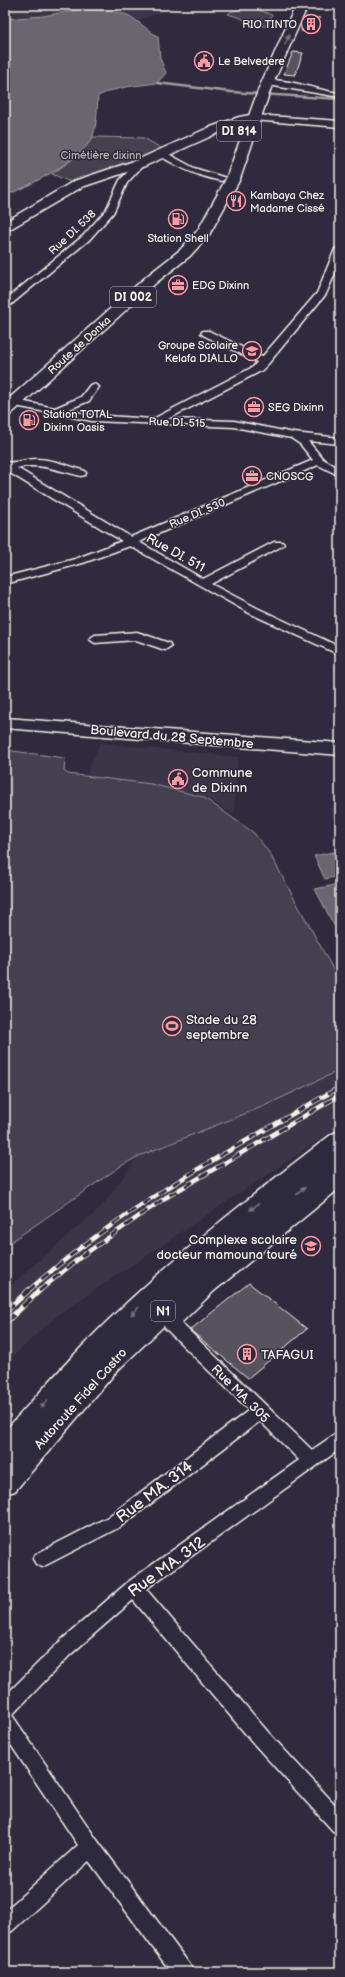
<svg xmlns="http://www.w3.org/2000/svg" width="345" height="1977" viewBox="0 0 345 1977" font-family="'Balsamiq Sans',sans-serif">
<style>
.built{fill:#3b3647}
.green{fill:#454050;stroke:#9c989c}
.water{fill:#6a6670;stroke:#a19ea0}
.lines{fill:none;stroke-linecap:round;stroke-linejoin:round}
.stream{stroke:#a19ea0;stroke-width:2.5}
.building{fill:#56525f;stroke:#f4f1e8}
.minor-casing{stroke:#f4f1e8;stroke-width:3}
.secondary-casing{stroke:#f4f1e8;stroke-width:3}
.primary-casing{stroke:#f4f1e8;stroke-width:3}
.trunk-casing{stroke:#f4f1e8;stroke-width:3}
.minor{fill:#2f2a3d;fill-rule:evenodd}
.secondary{fill:#2f2a3d;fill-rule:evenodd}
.primary{fill:#2f2a3d;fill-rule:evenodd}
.trunk{fill:#2f2a3d;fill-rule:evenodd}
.rail-far1-casing{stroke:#f4f1e8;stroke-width:4.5}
.rail-casing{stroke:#f4f1e8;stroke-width:5.5}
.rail-far1{stroke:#2f2a3d;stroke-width:3;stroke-dasharray:9;stroke-linecap:butt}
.rail{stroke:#2f2a3d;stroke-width:4;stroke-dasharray:12;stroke-linecap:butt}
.oneway{fill:#747079}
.labels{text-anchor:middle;stroke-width:3;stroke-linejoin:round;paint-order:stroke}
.far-poi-label{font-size:11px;fill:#f4f1e8;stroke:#2f2a3d;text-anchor:start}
.far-park-label{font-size:11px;fill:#b7b3b3;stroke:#2f2a3d}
.far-street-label{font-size:11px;fill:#f4f1e8;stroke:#2f2a3d}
.shield{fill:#2f2a3d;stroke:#b9b5b5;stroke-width:1}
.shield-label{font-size:12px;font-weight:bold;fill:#f4f1e8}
.street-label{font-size:13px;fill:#f4f1e8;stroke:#2f2a3d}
.poi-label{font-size:13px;fill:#f4f1e8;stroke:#2f2a3d;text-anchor:start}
.near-street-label{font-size:16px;fill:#f4f1e8;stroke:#2f2a3d}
</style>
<rect width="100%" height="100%" fill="#2f2a3d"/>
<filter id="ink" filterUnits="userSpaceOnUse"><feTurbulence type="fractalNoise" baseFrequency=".025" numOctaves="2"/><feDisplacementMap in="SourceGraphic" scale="8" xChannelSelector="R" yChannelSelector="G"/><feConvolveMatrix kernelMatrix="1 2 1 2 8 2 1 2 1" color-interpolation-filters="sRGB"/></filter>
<g filter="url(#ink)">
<g class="built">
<polygon points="5,5 183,5 136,21 130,16 114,11 82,9 43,16 5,19"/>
<polygon points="100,743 238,757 234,815 204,796 151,784 86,775"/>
<polygon points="340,802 340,831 329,810"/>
<polygon points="340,1071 340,1126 59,1314 5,1363 5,1290 101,1207 139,1156 262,1107"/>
</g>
<g class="green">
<polygon points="251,7 272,15 268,26 253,26 241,18 228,14 232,11"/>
<polygon points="93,137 144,138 166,151 73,183 52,174 77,156"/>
<polygon points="5,750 65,758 64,771 68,774 151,784 203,797 254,833 270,854 340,982 340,1070 262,1107 139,1156 121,1166 5,1246"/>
</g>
<g class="water">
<path d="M82 9 114 11 130 16 158 37 160 58 166 73 157 83C136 86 118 86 98 96 97 109 97 124 93 136 83 160 28 186 5 196V19L43 16Z"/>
<polygon points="333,852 340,866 340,876 325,879 314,856"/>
<polygon points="340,884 340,937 315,889"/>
</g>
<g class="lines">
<polyline class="stream" points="157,83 231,92 340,99"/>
</g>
<g class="building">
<polygon points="306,17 320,18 316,32 301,31"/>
<polygon points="293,52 303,53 295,75 284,74"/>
<polygon points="249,1283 307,1329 248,1378 190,1330"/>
</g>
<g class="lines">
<g class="minor-casing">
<g id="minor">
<path d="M265 81C283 77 319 91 340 93V97L268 85H265Z"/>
<polygon points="255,115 340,121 340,127 252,120 252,116"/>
<path d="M163 151 194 168 226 178 222 181C199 177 180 168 160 156V152Z"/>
<polygon points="141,160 145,163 127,183 113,213 89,240 8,307 5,308 5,300 83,236 106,210 120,180 138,161"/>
<path d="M340 246V262L326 294 268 364 261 371 168 419 234 421 294 433 340 438V444L308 441 323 459 340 469V476L318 465 139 542 203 579 274 542H282L284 544 282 546 211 584 257 608 340 647V655L249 613 130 546 83 563 5 584V577L75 559 122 541 5 470V462C15 464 26 459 36 459 53 459 69 466 85 471L86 473 85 475 81 476C59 471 40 462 17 468L131 537 313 460 300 444 291 438 234 427 92 421 15 406 10 403 15 400 55 408 81 397 90 385 94 384 99 387 89 401 67 410 92 415 153 419 253 367 257 362 203 335 201 333 203 331H209L262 357 317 293 335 249Z"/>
<polygon points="137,632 169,643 171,646 165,650 136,640 95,643 89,639 95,635"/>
<polygon points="340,1174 340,1188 214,1291 181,1323 312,1450 334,1435 340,1433 340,1449 146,1589 268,1732 340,1810 340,1833 333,1831 254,1744 133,1600 70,1655 12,1715 97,1840 190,1965 193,1972 171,1972 89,1861 12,1931 5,1934 5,1911 78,1845 5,1736 5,1696 58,1643 128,1582 299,1460 260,1421 120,1527 48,1564 42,1567 36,1564 33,1559 36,1554 108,1517 249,1410 165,1328 163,1323 165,1318 202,1283 335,1176"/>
</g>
</g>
<g class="secondary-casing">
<g id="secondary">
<polygon points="255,114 261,118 259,121 245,123 216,134 145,166 82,187 5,232 5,222 74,181 137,160 208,128 239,117"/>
<polygon points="5,718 340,743 340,755 5,728"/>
</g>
</g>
<g class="primary-casing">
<polygon id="primary" points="296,5 308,5 271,88 240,179 209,235 190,256 157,282 11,414 5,416 5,402 147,276 180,250 198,230 226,179 259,88"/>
</g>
<g class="trunk-casing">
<path id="trunk" d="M340 1131V1173L201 1290 116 1372 15 1491 5 1494V1464L8 1460 5 1461V1431C42 1390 78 1348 119 1310 186 1247 259 1190 332 1134Z"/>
</g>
<use href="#minor" class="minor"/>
<use href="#secondary" class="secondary"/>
<use href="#primary" class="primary"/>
<use href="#trunk" class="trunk"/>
<g class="rail-far1-casing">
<g id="rail-far1">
<path d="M28 1291C121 1208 232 1149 340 1087"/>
<polyline points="39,1291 82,1256 165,1198 340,1095"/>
</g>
</g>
<g class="rail-casing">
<g id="rail">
<polyline points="5,1312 29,1290"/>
<polyline points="5,1323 40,1290"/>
</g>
</g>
<use href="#rail-far1" class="rail-far1"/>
<use href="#rail" class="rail"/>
</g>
<defs><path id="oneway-solid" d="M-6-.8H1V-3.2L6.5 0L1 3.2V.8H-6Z"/></defs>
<g class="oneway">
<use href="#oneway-solid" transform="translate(287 40) rotate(-66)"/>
<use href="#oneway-solid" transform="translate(301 1191) rotate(-40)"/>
<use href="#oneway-solid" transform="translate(254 1207) rotate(142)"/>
<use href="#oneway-solid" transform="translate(135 1311) rotate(134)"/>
<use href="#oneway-solid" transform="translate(44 1404) rotate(131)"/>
</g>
</g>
<defs>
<g id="building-ring" transform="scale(1)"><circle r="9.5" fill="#2f2a3d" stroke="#ff9aa2" stroke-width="1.5"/><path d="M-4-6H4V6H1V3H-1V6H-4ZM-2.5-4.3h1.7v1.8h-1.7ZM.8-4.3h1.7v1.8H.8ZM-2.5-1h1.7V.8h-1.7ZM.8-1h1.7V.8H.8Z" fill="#ff9aa2"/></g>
<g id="civic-ring" transform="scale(1)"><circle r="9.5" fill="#2f2a3d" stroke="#ff9aa2" stroke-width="1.5"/><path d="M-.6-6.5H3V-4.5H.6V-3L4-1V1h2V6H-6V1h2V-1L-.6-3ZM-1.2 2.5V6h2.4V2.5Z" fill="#ff9aa2"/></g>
<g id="restaurant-ring" transform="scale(1)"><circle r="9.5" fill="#2f2a3d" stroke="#ff9aa2" stroke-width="1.5"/><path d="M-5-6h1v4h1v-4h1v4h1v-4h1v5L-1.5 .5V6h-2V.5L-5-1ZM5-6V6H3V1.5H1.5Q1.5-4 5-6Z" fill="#ff9aa2"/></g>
<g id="fuel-ring" transform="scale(1)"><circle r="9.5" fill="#2f2a3d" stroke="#ff9aa2" stroke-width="1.5"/><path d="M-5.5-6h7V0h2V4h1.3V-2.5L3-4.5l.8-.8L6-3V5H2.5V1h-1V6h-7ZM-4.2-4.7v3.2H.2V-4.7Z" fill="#ff9aa2"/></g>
<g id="office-ring" transform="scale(1)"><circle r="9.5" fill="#2f2a3d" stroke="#ff9aa2" stroke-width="1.5"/><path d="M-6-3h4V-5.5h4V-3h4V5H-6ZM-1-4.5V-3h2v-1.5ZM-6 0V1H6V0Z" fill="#ff9aa2"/></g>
<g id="school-ring" transform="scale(1)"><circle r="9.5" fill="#2f2a3d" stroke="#ff9aa2" stroke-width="1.5"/><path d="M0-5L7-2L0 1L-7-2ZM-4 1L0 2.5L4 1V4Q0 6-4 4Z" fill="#ff9aa2"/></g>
<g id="stadium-ring" transform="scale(1)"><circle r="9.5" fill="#2f2a3d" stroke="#ff9aa2" stroke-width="1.5"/><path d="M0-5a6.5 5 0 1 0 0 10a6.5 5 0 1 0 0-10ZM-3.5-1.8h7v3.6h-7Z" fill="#ff9aa2"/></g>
</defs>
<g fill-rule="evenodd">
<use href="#building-ring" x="311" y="24"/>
<use href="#civic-ring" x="204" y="61"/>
<use href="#restaurant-ring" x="236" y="201"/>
<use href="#fuel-ring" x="178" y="219"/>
<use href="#office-ring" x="178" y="285"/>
<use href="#school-ring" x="252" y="351"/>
<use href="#office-ring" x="254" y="407"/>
<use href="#fuel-ring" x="29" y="420"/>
<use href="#office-ring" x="252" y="476"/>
<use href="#civic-ring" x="178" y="779"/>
<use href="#stadium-ring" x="172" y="1026"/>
<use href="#school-ring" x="311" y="1246"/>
<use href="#building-ring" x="247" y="1354"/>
</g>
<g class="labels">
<g class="far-poi-label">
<text x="297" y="28" text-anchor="end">RIO TINTO</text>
<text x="218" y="65">Le Belvedere</text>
<text x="250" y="199">Kambaya Chez<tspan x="250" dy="13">Madame Cissé</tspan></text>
<text x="178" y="242" text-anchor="middle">Station Shell</text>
<text x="192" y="289">EDG Dixinn</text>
<text x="238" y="349" text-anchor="end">Groupe Scolaire<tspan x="238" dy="13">Kelafa DIALLO</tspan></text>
<text x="268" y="411">SEG Dixinn</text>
<text x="43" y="418">Station TOTAL<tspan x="43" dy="13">Dixinn Oasis</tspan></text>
<text x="266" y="480">CNOSCG</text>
</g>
<g class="far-park-label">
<text x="101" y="159">Cimétière dixinn</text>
</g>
<g class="far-street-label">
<text transform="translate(72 232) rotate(-43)" y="4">Rue DI. 538</text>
<text transform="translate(79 345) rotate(-42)" y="4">Route de Donka</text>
<text transform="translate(177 422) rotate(2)" y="4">Rue DI. 515</text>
<text transform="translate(197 513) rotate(-23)" y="4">Rue DI. 530</text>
</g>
<g class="shield">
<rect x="217" y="121" width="44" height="20" rx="3"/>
<rect x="110" y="287" width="46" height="20" rx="3"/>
<rect x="151" y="1301" width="24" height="20" rx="3"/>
</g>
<g class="shield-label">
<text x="239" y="135">DI 814</text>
<text x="133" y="301">DI 002</text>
<text x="163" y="1315">N1</text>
</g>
<g class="street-label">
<text transform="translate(176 552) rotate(29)" y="5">Rue DI. 511</text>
<text transform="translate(172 736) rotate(5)" y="5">Boulevard du 28 Septembre</text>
<text transform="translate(241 1393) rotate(45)" y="5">Rue MA. 305</text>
<text transform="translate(80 1398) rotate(-48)" y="5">Autoroute Fidel Castro</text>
</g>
<g class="poi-label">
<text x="192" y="777">Commune<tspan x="192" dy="15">de Dixinn</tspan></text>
<text x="186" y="1024">Stade du 28<tspan x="186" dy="15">septembre</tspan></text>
<text x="297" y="1244" text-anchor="end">Complexe scolaire<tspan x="297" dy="15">docteur mamouna touré</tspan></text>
<text x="261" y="1359">TAFAGUI</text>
</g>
<g class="near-street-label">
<text transform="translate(154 1491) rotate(-37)" y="6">Rue MA. 314</text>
<text transform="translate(166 1566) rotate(-36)" y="6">Rue MA. 312</text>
</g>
</g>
<rect width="345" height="1977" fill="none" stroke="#2f2a3d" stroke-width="20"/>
<rect x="10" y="10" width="325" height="1957" fill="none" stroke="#f4f1e8" stroke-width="1.5" filter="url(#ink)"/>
</svg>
